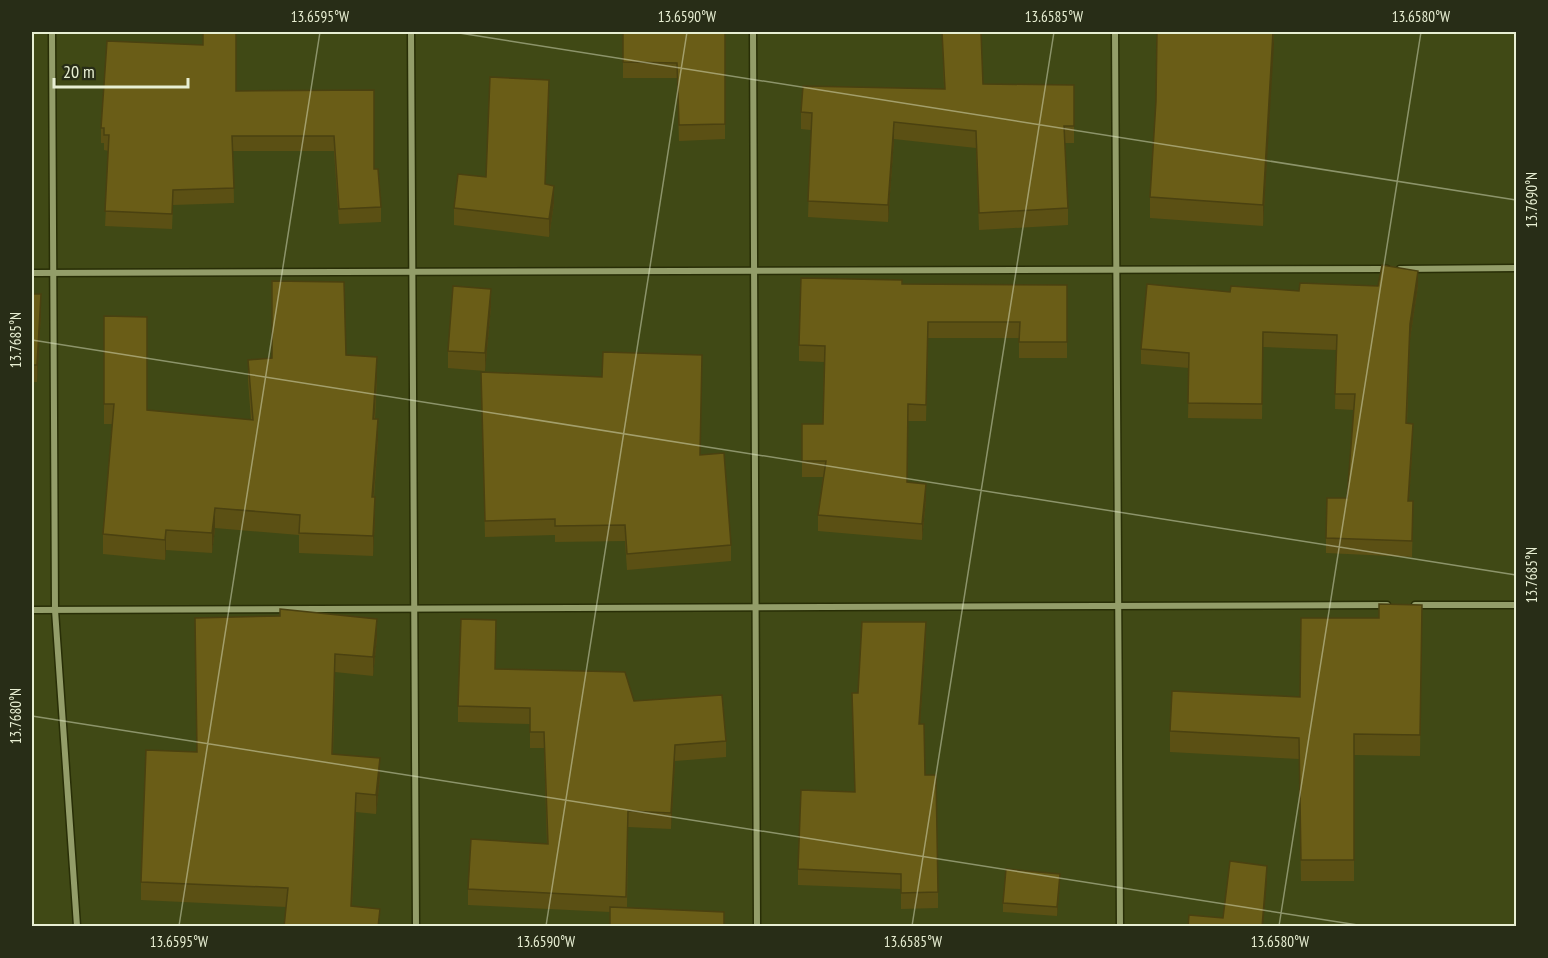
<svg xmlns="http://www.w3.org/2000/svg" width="1548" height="958" viewBox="0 0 1548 958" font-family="'PT Sans Narrow',sans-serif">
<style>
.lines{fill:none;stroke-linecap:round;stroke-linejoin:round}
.street-casing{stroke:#282e06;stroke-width:9}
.street{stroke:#939d69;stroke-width:6}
.wall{fill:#5b5014}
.shaded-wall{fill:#4a4110}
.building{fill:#6a5d17;stroke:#4a4110;stroke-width:1.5}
.ticks{fill:none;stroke:#e8efd3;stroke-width:1.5;stroke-opacity:0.45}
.neatline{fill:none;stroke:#e8efd3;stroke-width:2}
.ticks-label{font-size:15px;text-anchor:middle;fill:#e8efd3}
</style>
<rect width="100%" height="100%" fill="#404915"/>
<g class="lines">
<g class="street-casing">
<g id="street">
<polyline points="52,32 55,610 77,926"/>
<polyline points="411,32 416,926"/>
<polyline points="753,32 757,926"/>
<polyline points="1115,32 1120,926"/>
<polyline points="1400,269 1516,268"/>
<polyline points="32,273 1387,269"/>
<polyline points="1415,605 1516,605"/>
<polyline points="32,610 1387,605"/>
</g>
</g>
<use href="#street" class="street"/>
</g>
<g class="wall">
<polygon points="623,32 725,32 725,139 679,141 677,78 623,78"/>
<polygon points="942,32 981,32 983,84 1074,85 1074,143 1065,143 1068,208 1068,225 979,230 976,148 894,139 888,222 808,217 811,130 801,129 801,112 944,89"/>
<polygon points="1157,32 1274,32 1263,226 1150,218 1150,197 1156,101"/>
<polygon points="374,90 374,169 381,207 381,222 339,224 334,151 233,151 234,203 173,205 172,229 105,226 109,151 104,150 104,143 101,143 101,128 236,91"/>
<polygon points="549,98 545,185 554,203 549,237 454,225 454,208 486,177"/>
<polygon points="902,284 1067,285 1067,358 1019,358 1019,338 928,338 926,421 908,421 907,482 926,500 922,540 818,531 818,515 823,477 802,477 802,424 823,424 824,362 799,361 799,345"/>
<polygon points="1418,286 1410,339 1407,423 1413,439 1409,501 1413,516 1412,557 1326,553 1326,538 1347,498 1354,410 1335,409 1336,350 1263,347 1262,419 1188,418 1189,368 1141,364 1141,349 1230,292 1299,291"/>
<polygon points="32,294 41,312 37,382 32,382"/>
<polygon points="491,306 485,371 448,368 448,351"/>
<polygon points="104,316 147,410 251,420 248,380 248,360 346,355 377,377 375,419 378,439 374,497 375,517 373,556 299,553 299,535 215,528 212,553 166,550 165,560 103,554 103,534 113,424 104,424"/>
<polygon points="481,372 700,455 731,545 731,561 627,570 625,541 555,542 555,535 485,537"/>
<polygon points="1422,605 1420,756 1354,755 1354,881 1301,881 1299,759 1170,752 1170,731 1300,697 1379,618"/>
<polygon points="195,636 377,637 373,676 335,672 333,754 380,777 376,814 356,812 352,906 380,927 286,907 141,900 141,882 197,752"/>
<polygon points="496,636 495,669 634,701 726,741 726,757 675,761 671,829 628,827 627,908 724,927 610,912 468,905 468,889 547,844 544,748 530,748 530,724 458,722 458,706"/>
<polygon points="926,638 920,724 938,892 938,908 901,909 901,889 798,885 798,869 855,792 852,693 858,693"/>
<polygon points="1060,883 1057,916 1003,912 1003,903"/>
</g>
<g class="shaded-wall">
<polygon points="1273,32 1274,45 1263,226 1263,205"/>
<polygon points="549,80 549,98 545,202 545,184"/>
<polygon points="894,122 894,139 888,222 888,205"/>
<polygon points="554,186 554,203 549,237 549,219"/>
<polygon points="1418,271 1418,286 1410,339 1406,438 1410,324"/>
<polygon points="491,289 491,306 485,371 485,353"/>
<polygon points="41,294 41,312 37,382 37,365"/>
<polygon points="377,357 377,377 373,439 373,419"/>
<polygon points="378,419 378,439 372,517 372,497"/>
<polygon points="1413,424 1413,439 1408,516 1408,501"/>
<polygon points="926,484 926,500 922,540 922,524"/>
<polygon points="375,497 375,517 373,556 373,536"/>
<polygon points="215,508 215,528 212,553 212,533"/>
<polygon points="166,530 166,550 165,560 165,540"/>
<polygon points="377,619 377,637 373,676 373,657"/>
<polygon points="926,622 926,638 919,740 919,724"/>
<polygon points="675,745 675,761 671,829 671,813"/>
<polygon points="380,758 380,777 376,814 376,795"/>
<polygon points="356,793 356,812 351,925 351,906"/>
<polygon points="1267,866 1267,881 1263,927 1262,927"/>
<polygon points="1060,874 1060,883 1057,916 1057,907"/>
</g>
<g class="building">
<polygon points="203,32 236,32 236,91 374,90 374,169 378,169 381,207 339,209 334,136 232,136 234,188 173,190 172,214 105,211 109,135 104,135 104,128 101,128 107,41 203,45"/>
<polygon points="623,32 725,32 725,124 679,125 677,63 623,62"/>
<polygon points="942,32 981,32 983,84 1074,85 1074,126 1064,126 1068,208 979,213 976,131 894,122 888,205 808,201 812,113 801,112 803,86 945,89"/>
<polygon points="1157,32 1273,32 1263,205 1150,197 1156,101"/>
<polygon points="490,77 549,80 545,184 554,186 549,219 454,208 458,174 486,177"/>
<polygon points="1382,265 1418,271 1410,324 1406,423 1413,424 1408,501 1413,501 1412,541 1326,538 1327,498 1347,498 1355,394 1335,394 1337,335 1263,332 1262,404 1188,403 1189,353 1141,349 1147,284 1230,292 1231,286 1299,291 1300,283 1378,286"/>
<polygon points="801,278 902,280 902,284 1067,285 1067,342 1019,342 1020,322 928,322 926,405 908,404 907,482 926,484 922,524 818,515 826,461 802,461 802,424 823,424 825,346 799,345"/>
<polygon points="272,281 344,282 346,355 377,357 373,419 378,419 372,497 375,497 373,536 299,533 300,515 215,508 212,533 166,530 165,540 103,534 114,404 104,404 104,316 147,317 147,410 253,420 248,360 272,358"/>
<polygon points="453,286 491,289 485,353 448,351"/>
<polygon points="32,294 41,294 37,365 32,365"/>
<polygon points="603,352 702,355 700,455 724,453 731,545 627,554 625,525 555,526 555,519 485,521 481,372 602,377"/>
<polygon points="1379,604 1422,605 1420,735 1354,734 1354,860 1301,860 1299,738 1170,731 1172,691 1300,697 1301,618 1379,618"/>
<polygon points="280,609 377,619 373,657 335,654 332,754 380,758 376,795 356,793 351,906 380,909 378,927 284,927 288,888 141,882 146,750 197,752 195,618 280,616"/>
<polygon points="461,619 496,620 495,669 625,672 634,701 722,695 726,741 675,745 671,813 628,811 626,897 468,889 471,839 548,844 544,732 530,732 530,708 458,706"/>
<polygon points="862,622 926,622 919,724 924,724 925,775 936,775 938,892 901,893 901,874 798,869 801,790 855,792 852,693 858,693"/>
<polygon points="1230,861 1267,866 1262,927 1188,927 1189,915 1223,918"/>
<polygon points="1006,869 1060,874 1057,907 1003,903"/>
<polygon points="610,907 724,912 724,927 610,927"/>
</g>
<path class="ticks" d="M453 32 1516 200M32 340 1516 575M32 716 1364 926M179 926 320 32M546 926 687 32M912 926 1054 32M1279 926 1421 32"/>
<rect width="1548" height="958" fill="none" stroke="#282d17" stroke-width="66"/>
<path d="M54 78v9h134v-9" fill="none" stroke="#e8efd3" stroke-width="3"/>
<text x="63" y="78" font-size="18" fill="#e8efd3" stroke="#282d17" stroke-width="4.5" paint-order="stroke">20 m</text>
<rect x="33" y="33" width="1482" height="892" class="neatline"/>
<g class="ticks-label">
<text x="320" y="22">13.6595°W</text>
<text x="687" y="22">13.6590°W</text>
<text x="1054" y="22">13.6585°W</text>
<text x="1421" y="22">13.6580°W</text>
<text transform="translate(1532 200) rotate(-90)" y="5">13.7690°N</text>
<text transform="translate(16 340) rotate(-90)" y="5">13.7685°N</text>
<text transform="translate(1532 575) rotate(-90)" y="5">13.7685°N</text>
<text transform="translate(16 716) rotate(-90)" y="5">13.7680°N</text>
<text x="179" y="947">13.6595°W</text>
<text x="546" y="947">13.6590°W</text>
<text x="913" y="947">13.6585°W</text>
<text x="1280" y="947">13.6580°W</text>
</g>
</svg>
